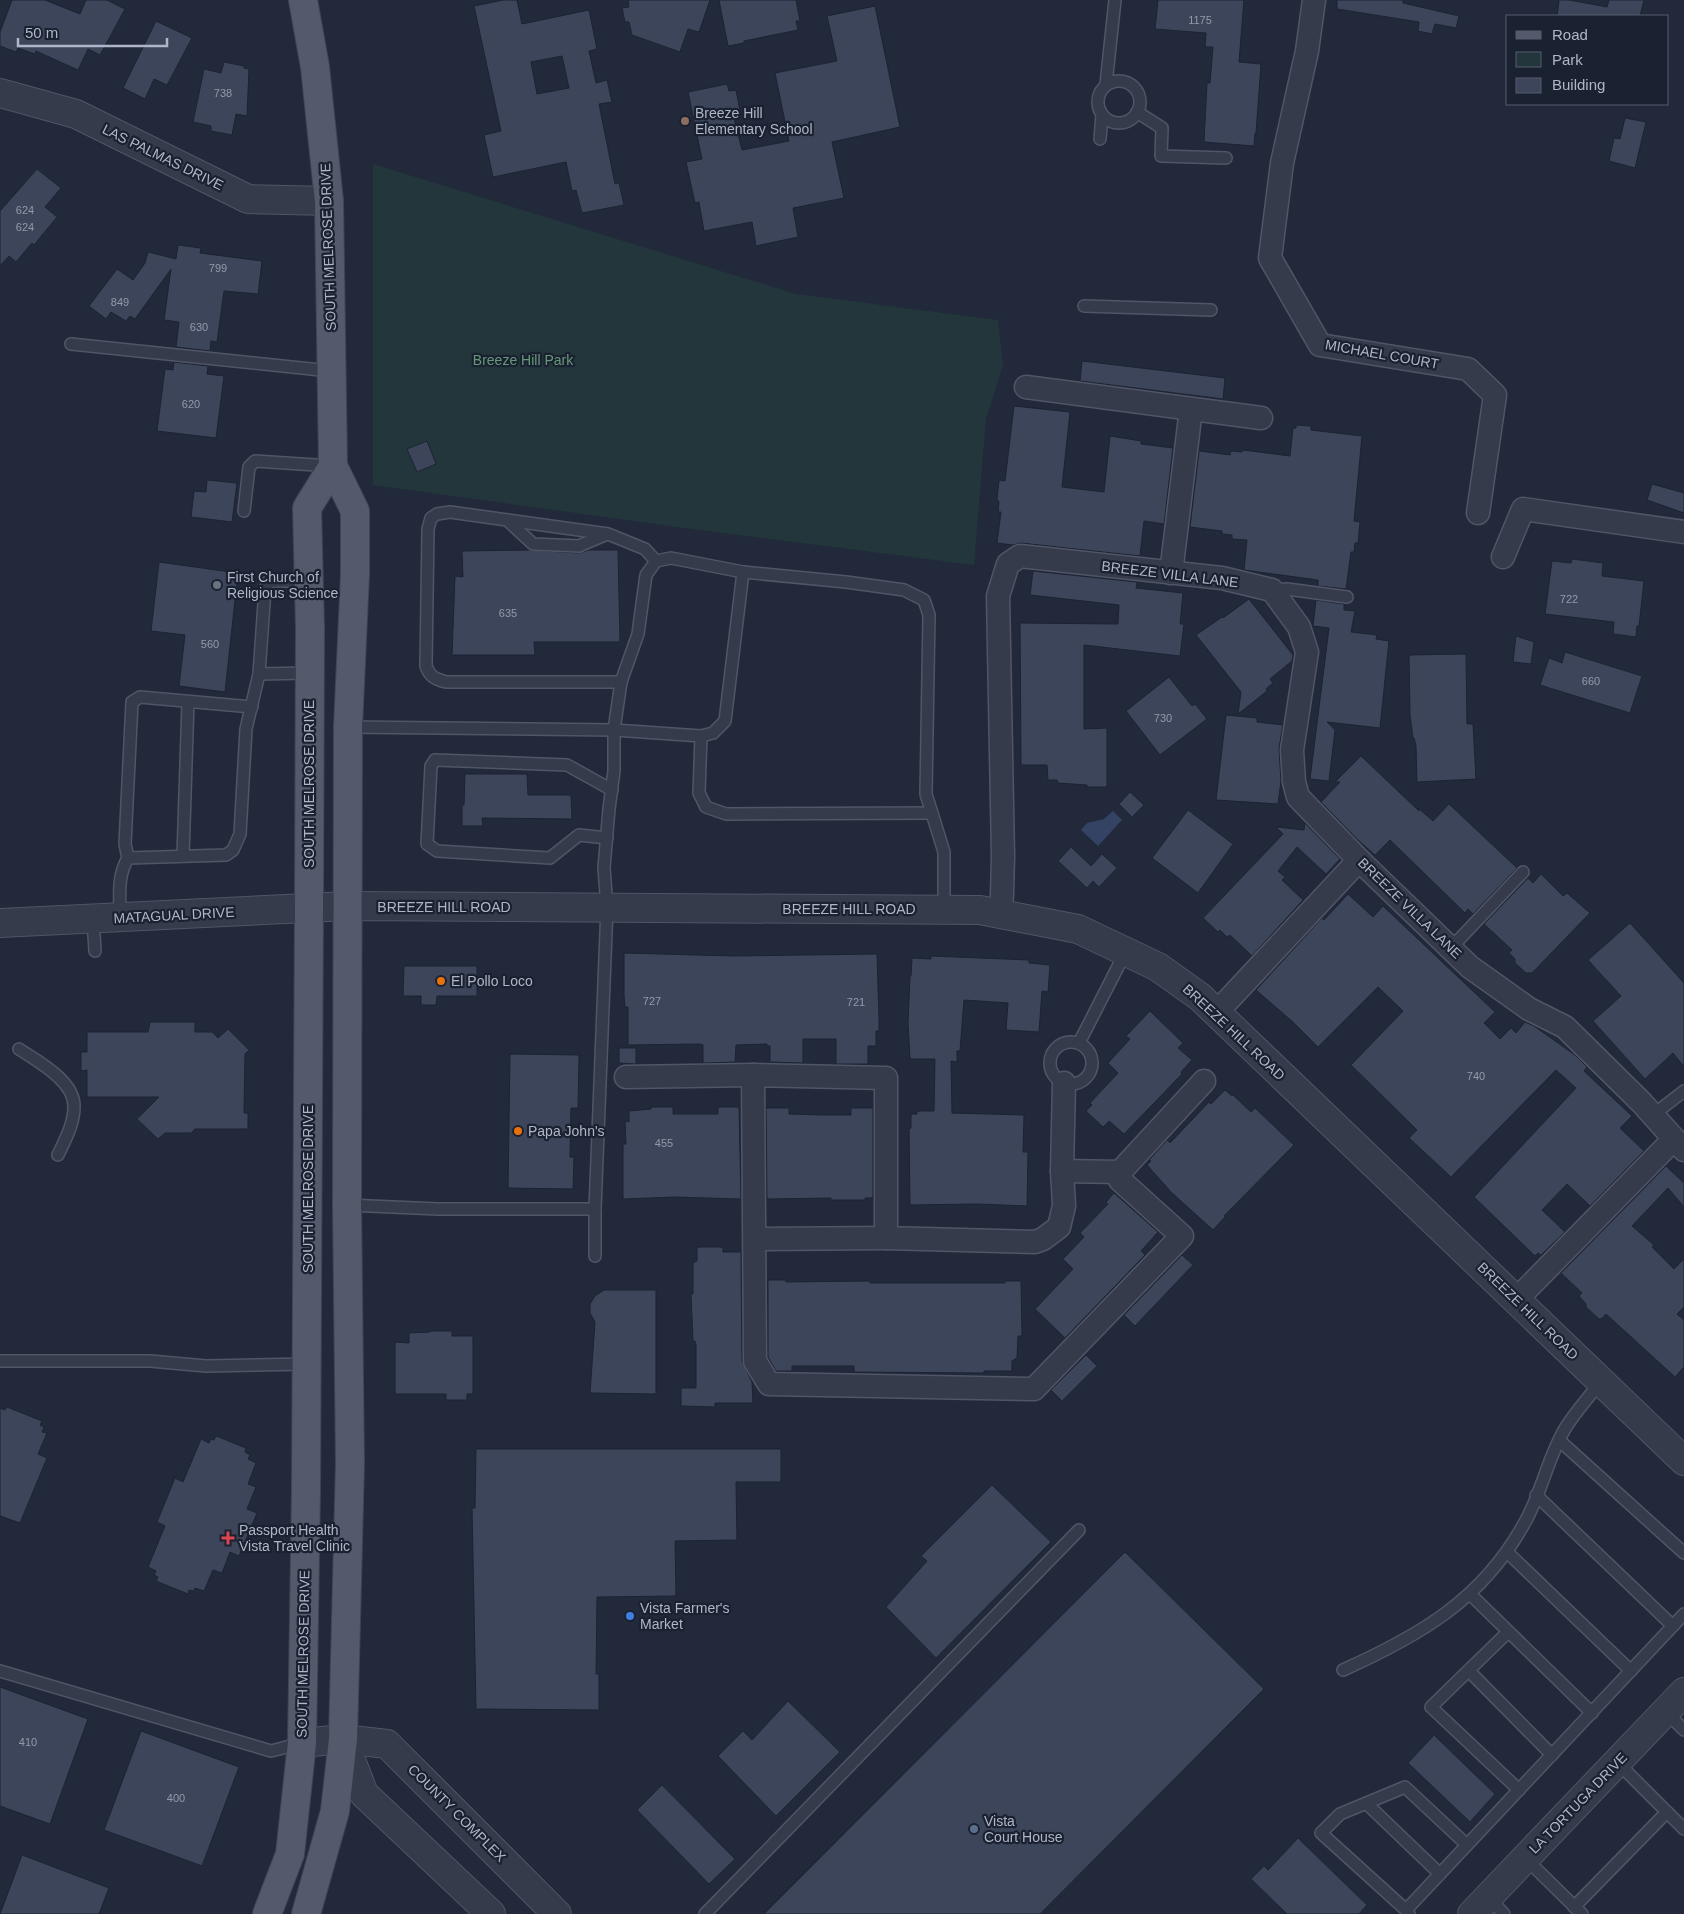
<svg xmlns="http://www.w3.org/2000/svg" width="1684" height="1914" viewBox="0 0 1684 1914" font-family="Helvetica,sans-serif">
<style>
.green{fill:#23363c}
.water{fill:#344263}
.building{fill:#3d455b;stroke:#1c2332;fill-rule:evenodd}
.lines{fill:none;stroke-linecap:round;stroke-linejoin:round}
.service-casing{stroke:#505666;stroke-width:14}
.minor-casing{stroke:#505666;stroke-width:25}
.tertiary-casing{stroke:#505666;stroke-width:30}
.primary-casing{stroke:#3e4554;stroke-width:30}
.service{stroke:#353b4b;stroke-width:11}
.minor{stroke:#353b4b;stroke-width:22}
.tertiary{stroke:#353b4b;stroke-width:28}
.primary{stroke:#535a6b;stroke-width:28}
.education-dot{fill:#8d6e63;stroke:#1a2130;stroke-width:2}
.worship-dot{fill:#6b7280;stroke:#1a2130;stroke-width:2}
.food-dot{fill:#e8710a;stroke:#1a2130;stroke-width:2}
.health-dot{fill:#e0444e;stroke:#1a2130;stroke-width:2}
.shop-dot{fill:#3f7fe0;stroke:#1a2130;stroke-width:2}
.service-dot{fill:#5c6f8a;stroke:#1a2130;stroke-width:2}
.labels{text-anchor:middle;stroke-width:4.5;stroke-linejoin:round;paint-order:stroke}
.number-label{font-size:11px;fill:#939aac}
.poi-label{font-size:14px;fill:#b0b6c7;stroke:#1a2130;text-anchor:start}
.street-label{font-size:14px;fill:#b0b6c7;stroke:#1a2130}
.park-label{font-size:14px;fill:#669978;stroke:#1a2130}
</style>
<rect width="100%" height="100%" fill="#21293b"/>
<polygon class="green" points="373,164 796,294 998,320 1003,365 986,419 974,565 677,527 373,485"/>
<polygon class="water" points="1113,811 1122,820 1098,846 1081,830 1087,823 1104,819"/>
<g class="building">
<polygon points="12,0 45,0 80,14 86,0 107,0 125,9 100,55 88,49 78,70 36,51 35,54 18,48 16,52 0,46 0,32"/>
<path d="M503 0H517L522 24 589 10 597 49 589 51 596 83 607 80 612 102 599 104 615 184 619 183 624 205 582 213 576 190 572 191 566 162 493 177 484 135 501 131 474 6ZM562 56 569 88 537 94 531 62Z"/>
<polygon points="628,0 710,0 699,32 688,29 680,52 632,35 629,22 625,22 622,8 629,7"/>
<polygon points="719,0 796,0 800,21 796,21 798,30 744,41 744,43 728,46"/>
<polygon points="1158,0 1244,0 1239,62 1261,64 1256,133 1255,133 1254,146 1204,142 1207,83 1210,83 1213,47 1205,47 1206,33 1155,29"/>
<polygon points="1337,0 1403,0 1403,3 1459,16 1456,28 1435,24 1432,34 1418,31 1419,22 1337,9"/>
<polygon points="1559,0 1569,0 1607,7 1609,0 1644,0 1640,16 1557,16"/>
<polygon points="875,6 900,127 832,142 844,198 793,208 798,237 756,246 752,222 704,231 699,202 695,203 686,162 702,159 688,92 727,84 729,91 736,90 741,116 734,118 742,150 789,141 775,73 837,61 827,16"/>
<polygon points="156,21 192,38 167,85 154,79 145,99 123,88"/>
<polygon points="224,62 244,66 244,68 249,69 247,116 236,114 232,135 211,131 211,126 193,122 204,69 221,73"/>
<polygon points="1625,118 1646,122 1635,168 1609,161 1614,138 1620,139"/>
<polygon points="37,169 61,188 45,207 57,217 34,245 32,243 16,262 9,256 0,266 0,211"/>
<polygon points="178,245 201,248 200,253 262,261 258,294 224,291 217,342 211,341 210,351 176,347 179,322 164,320 171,269 135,319 130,316 126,321 111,312 106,319 89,306 117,269 133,280 145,263 148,252 176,259"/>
<polygon points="1082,361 1225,378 1223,399 1080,381"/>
<polygon points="174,362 208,366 207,374 224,376 216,438 157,431 165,369 173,370"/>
<polygon points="1014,406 1070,412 1062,487 1104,492 1110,436 1141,441 1141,444 1173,448 1164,524 1144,521 1140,556 1021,543 1013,545 997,543 1001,512 998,512 999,502 997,499 999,480 1005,481"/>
<polygon points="1296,425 1311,426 1311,430 1362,436 1354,521 1360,522 1358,543 1355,543 1354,552 1351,552 1346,589 1318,586 1318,580 1244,570 1247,540 1232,539 1232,535 1222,534 1222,531 1190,527 1199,451 1230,455 1231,451 1242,452 1243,450 1290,456 1293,428 1296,428"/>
<polygon points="427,441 436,464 417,472 407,449"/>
<polygon points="207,480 237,483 232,522 191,517 194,491 206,492"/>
<polygon points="1652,484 1684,493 1684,513 1647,500"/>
<polygon points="530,550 579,553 589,550 618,550 620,642 534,642 535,655 452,655 455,576 463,577 462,551"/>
<polygon points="1572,559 1603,563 1602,576 1644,581 1639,626 1637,626 1636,637 1613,634 1614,622 1545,614 1552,561 1571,563"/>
<polygon points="159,562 238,573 225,692 179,686 185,635 151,631"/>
<polygon points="1033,571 1137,582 1136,588 1183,593 1180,624 1184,624 1180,656 1084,645 1084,729 1107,728 1107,787 1087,787 1087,785 1058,783 1057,780 1048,780 1047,765 1021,765 1020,623 1118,624 1119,605 1030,595"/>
<polygon points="1249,599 1293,655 1292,661 1270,679 1273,683 1266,689 1267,691 1238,714 1241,692 1196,635 1222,617 1223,618"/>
<polygon points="1316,600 1344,604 1344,610 1355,611 1351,632 1377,635 1376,639 1389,641 1380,728 1327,722 1335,730 1329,781 1310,779 1329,628 1313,626"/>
<polygon points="1516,636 1534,642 1531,664 1513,662"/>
<polygon points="1565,652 1642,676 1630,713 1540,685 1549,658 1562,663"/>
<polygon points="1466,654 1467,724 1473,724 1476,779 1417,782 1416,746 1414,738 1413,738 1410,715 1409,655"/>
<polygon points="1169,677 1192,706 1195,704 1207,719 1160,755 1126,711"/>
<polygon points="1226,715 1257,718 1257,722 1283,725 1279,748 1281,781 1278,804 1216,800"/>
<polygon points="1361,756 1419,811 1418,808 1433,821 1449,804 1517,868 1473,914 1468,909 1465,913 1390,840 1375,855 1358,840 1321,802 1340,782 1335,782"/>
<polygon points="465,774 527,774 528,795 571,795 572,819 482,818 483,826 462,826 462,805 464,805"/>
<polygon points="1130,792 1144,805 1132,817 1119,804"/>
<polygon points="1188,810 1233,844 1198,893 1152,858"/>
<polygon points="1305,823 1340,859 1326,874 1297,847 1278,871 1285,877 1282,880 1303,900 1252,956 1230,935 1227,937 1220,930 1218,932 1203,918 1283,834 1276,827 1304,830"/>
<polygon points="1071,847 1091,866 1102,854 1117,868 1099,887 1093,881 1087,888 1058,861"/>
<polygon points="1541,874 1563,896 1567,893 1590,913 1532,973 1526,973 1515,963 1515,959 1509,953 1512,950 1484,924 1528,878 1533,883"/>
<polygon points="1348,894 1373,917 1383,906 1438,958 1495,1012 1484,1023 1500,1039 1511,1028 1516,1033 1525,1022 1534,1026 1575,1055 1587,1067 1584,1071 1632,1116 1620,1128 1644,1151 1590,1206 1567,1184 1542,1210 1565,1232 1541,1255 1538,1253 1535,1256 1474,1197 1576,1088 1556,1070 1451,1177 1409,1138 1417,1130 1351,1065 1403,1011 1378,987 1318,1047 1294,1023 1256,990 1322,918 1324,920"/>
<polygon points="1630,923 1684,983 1684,1067 1673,1053 1645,1079 1593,1021 1621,996 1588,960"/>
<polygon points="624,953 733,956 877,954 879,1019 879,1031 876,1031 876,1046 868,1046 868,1064 836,1064 836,1039 803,1039 803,1063 770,1062 770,1046 767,1046 767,1044 736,1045 735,1062 703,1063 703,1045 700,1044 628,1045 628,1007 625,1007 624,995"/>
<polygon points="931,956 1029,960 1029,963 1050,965 1048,992 1042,991 1039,1032 1006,1030 1008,1003 964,1000 960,1051 957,1051 957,1062 951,1061 952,1113 1024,1115 1023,1152 1028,1152 1027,1206 977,1204 910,1205 909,1129 911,1128 911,1114 917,1114 917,1111 934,1111 935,1059 910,1059 908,1023 910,976 911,976 912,958 931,959"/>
<polygon points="404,966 477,966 477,996 437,996 436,1005 421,1005 421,996 403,996"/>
<polygon points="1150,1011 1183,1043 1178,1048 1192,1060 1181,1072 1182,1074 1124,1134 1109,1121 1103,1127 1086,1111 1092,1105 1090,1103 1118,1073 1108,1063 1130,1039 1126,1036"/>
<polygon points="150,1022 195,1022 195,1032 212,1032 218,1038 228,1029 249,1050 245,1054 244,1113 248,1113 248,1129 195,1129 191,1133 165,1133 158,1139 137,1119 159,1097 87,1097 87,1070 81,1071 81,1052 87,1052 87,1032 148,1032"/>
<polygon points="619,1048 636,1048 636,1064 619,1063"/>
<polygon points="510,1054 579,1055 578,1108 571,1108 570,1157 574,1157 573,1189 508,1188"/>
<polygon points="1225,1090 1232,1096 1233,1095 1251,1112 1255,1108 1294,1145 1224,1216 1225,1217 1213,1230 1171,1192 1147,1165 1151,1161 1149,1160 1167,1140 1170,1143 1209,1102 1211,1104"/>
<polygon points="651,1107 673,1107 673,1114 718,1114 718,1107 739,1107 741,1199 675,1197 623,1199 623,1144 626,1144 625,1121 629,1122 629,1111 651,1109"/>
<polygon points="766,1108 789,1108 789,1114 823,1115 851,1115 851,1108 873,1108 873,1198 865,1198 865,1200 831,1200 831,1198 767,1199"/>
<polygon points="1666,1166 1684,1183 1684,1207 1668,1188 1632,1226 1654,1245 1652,1247 1674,1269 1684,1259 1684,1307 1677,1314 1684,1320 1684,1367 1675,1377 1606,1314 1601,1319 1599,1319 1586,1307 1586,1304 1579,1296 1582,1293 1561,1273"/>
<polygon points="1114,1193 1158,1232 1141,1251 1145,1255 1065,1338 1035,1309 1073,1269 1063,1259 1084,1237 1080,1233 1108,1204 1106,1202"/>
<polygon points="697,1247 723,1247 723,1252 741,1252 742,1361 752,1382 753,1403 715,1403 715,1407 681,1406 681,1388 696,1388 696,1344 695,1341 693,1341 691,1294 693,1294 693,1263 697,1261"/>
<polygon points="1182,1255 1193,1265 1135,1326 1124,1315"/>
<polygon points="768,1280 786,1280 786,1282 870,1281 870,1283 1005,1283 1005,1281 1021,1281 1022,1336 1018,1336 1017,1358 1012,1361 1012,1371 984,1371 984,1373 854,1372 854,1366 792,1366 792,1371 776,1371 768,1357"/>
<polygon points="604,1290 656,1290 656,1394 590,1393 595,1322 590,1313 590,1304 595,1296"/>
<polygon points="430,1331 452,1331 452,1336 473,1336 473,1394 467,1394 467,1400 446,1400 446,1394 395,1394 395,1342 409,1343 409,1333 430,1332"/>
<polygon points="1086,1355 1097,1366 1062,1401 1051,1390"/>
<polygon points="7,1407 42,1421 40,1425 44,1427 42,1432 47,1433 38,1454 47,1458 20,1523 0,1516 0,1408 5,1410"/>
<polygon points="216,1436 246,1448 245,1452 250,1455 248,1459 256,1463 248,1484 256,1487 247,1509 257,1513 239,1556 230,1552 222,1573 213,1570 204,1591 195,1588 194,1591 189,1590 188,1594 156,1581 158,1577 154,1575 156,1571 148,1567 165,1526 157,1522 175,1478 183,1482 201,1439 209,1443 211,1439 214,1440"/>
<polygon points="476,1449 781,1449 781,1482 736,1482 737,1540 675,1541 676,1596 597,1597 596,1674 599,1674 599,1710 476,1709 472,1508 475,1508"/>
<polygon points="992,1485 1051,1542 936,1658 886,1607 927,1561 921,1556"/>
<polygon points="1125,1552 1264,1689 1040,1914 764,1914"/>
<polygon points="0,1687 88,1719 50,1824 0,1806"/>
<polygon points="788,1701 840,1752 776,1816 718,1756 743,1731 752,1740"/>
<polygon points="141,1731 239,1767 202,1866 104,1830"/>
<polygon points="1434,1735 1495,1794 1470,1822 1408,1763"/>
<polygon points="662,1785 735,1859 709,1884 637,1810"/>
<polygon points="1298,1838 1367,1905 1359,1914 1287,1914 1251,1879 1264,1866 1268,1870"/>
<polygon points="22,1855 109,1888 99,1914 0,1914"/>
</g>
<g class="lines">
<g class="service-casing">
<g id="service">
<circle cx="1119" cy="102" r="21"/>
<polyline points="1106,84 1115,0"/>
<polyline points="1137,112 1162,128 1161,156 1226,158"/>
<polyline points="1100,139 1102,115"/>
<polyline points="1084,306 1211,310"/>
<polyline points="71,344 330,371"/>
<polyline points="244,511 249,467 255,461 331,466"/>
<polyline points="507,520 533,544 579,546 607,534"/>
<polyline points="308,581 277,581 268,582 265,589 259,674 309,673"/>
<polyline points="1272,590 1287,589 1347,597"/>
<path d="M621 682H446C435 679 430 677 426 666L428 529 431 518 437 514 450 512 608 534 645 549 656 561"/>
<polyline points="348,727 614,730 701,736 713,733 725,721 743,572"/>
<polyline points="701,736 699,793 706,807 726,814 932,813"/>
<polyline points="607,838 579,835 550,858 437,851 427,844 431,766 435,760 567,765 612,790"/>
<polyline points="183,856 188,702"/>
<polyline points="128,858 125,844 132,702 140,697 252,707"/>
<path d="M120 917C120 897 117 876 128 858L226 855 233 850 240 834 246 729 259 674"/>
<polyline points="93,919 95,951"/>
<polyline points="1451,948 1523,872"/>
<circle cx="1071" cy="1063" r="21"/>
<polyline points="1079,1043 1126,951"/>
<path d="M19 1049C37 1061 75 1081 74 1107 74 1124 65 1140 58 1155"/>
<polyline points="1653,1115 1684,1091"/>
<polyline points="347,1205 438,1209 595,1209 607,907 604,868 609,809 614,771 614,730 621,682 638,634 646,575 656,561 671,558 743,572 846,582 904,590 924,600 929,615 926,794 944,852 944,910"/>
<polyline points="595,1256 595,1209"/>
<polyline points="0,1361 150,1361 206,1366 307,1364"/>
<polyline points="1560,1441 1684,1553"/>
<polyline points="1536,1495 1673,1626"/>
<polyline points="1507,1552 1631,1671"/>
<polyline points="1470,1594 1592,1713"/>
<polyline points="1508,1632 1431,1707 1519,1790"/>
<path d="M1343 1670C1421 1635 1483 1599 1525 1522 1542 1492 1548 1456 1566 1427 1576 1411 1590 1396 1601 1381"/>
<polyline points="0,1671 271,1751 302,1743"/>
<polyline points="1469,1671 1552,1755"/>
<polyline points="1666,1712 1684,1730"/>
<polyline points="1617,1762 1684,1829"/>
<polyline points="1367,1804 1440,1874"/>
<polyline points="1525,1858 1582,1914"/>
<polyline points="1488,1897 1504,1914"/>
<polyline points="1574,1907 1667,1812"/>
<polyline points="1406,1910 1321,1833 1340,1814 1405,1787 1467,1845"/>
<polyline points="705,1914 1079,1530"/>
<polyline points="1409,1914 1406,1910 1684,1614"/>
</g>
</g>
<g class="minor-casing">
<g id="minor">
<polyline points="1314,0 1307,51 1282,163 1270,258 1320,345 1468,369 1495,395 1478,513"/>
<polyline points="1026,387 1261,418"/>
<polyline points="1503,557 1523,509 1684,532"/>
<polyline points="1171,573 1191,409"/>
<polyline points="1000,914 1002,895 1003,856 998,596 1008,564 1020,556 1222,578 1272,590 1299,627 1307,652 1292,750 1294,782 1298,797 1359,860 1470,967 1529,1009 1565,1027 1642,1103 1684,1150"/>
<polyline points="1216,1013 1359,860"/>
<polyline points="626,1077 753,1075"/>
<polyline points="1064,1083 1062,1171 1120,1172 1204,1081"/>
<polyline points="1062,1171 1064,1206 1059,1227 1043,1239 1035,1242 886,1238 886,1078 753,1075 755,1361 769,1384 1034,1389 1182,1236 1120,1180 1120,1172"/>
<polyline points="755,1239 886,1238"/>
<polyline points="1516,1300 1674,1139"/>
</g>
</g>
<g class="tertiary-casing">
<g id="tertiary">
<polyline points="0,93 76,114 248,199 329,201"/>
<polyline points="0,923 348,906 980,910 1078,929 1158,967 1200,997 1684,1461"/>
<polyline points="343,1739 364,1794 491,1914"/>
<polyline points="302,1743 343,1739 387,1744 557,1914"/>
<polyline points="1472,1914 1684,1692"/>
</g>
</g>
<g class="primary-casing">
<g id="primary">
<polyline points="303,0 315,67 329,201 333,466 355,511 355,574 348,727 347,1205 350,1463 343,1739 335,1811 306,1914"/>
<polyline points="267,1914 290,1854 302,1743 306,1490 309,908 310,628 307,508 333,466"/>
</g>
</g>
<use href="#service" class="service"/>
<use href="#minor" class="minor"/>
<use href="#tertiary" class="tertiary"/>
<use href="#primary" class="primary"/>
</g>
<circle class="education-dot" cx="685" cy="121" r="5"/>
<circle class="worship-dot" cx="217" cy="585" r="5"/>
<g class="food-dot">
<circle cx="441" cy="981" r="5"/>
<circle cx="518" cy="1131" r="5"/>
</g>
<path class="health-dot" d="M225.5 1530.5h5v5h5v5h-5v5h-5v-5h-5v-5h5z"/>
<circle class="shop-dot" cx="630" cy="1616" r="5"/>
<circle class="service-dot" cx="974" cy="1829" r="5"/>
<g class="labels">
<g class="number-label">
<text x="1200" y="24">1175</text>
<text x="223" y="97">738</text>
<text x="25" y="214">624</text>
<text x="25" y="231">624</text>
<text x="218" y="272">799</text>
<text x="120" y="306">849</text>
<text x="199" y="331">630</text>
<text x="191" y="408">620</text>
<text x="1569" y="603">722</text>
<text x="508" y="617">635</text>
<text x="210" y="648">560</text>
<text x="1591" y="685">660</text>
<text x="1163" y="722">730</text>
<text x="652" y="1005">727</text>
<text x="856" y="1006">721</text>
<text x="1476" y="1080">740</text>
<text x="664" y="1147">455</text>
<text x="28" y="1746">410</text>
<text x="176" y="1802">400</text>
</g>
<g class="poi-label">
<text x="695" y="118">Breeze Hill<tspan x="695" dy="16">Elementary School</tspan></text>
<text x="227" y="582">First Church of<tspan x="227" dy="16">Religious Science</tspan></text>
<text x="451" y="986">El Pollo Loco</text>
<text x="528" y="1136">Papa John's</text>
<text x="239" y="1535">Passport Health<tspan x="239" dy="16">Vista Travel Clinic</tspan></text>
<text x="640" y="1613">Vista Farmer's<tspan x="640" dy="16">Market</tspan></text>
<text x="984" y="1826">Vista<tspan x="984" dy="16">Court House</tspan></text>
</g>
<g class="street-label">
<text transform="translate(163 157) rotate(26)" y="5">LAS PALMAS DRIVE</text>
<text transform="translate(328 247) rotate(-92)" y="5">SOUTH MELROSE DRIVE</text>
<text transform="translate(1382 354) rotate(10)" y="5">MICHAEL COURT</text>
<text transform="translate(1170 574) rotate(7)" y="5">BREEZE VILLA LANE</text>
<text transform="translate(309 784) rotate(-90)" y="5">SOUTH MELROSE DRIVE</text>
<text x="444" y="912">BREEZE HILL ROAD</text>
<text transform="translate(1410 908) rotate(44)" y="5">BREEZE VILLA LANE</text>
<text x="849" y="914">BREEZE HILL ROAD</text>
<text transform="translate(174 915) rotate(-3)" y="5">MATAGUAL DRIVE</text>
<text transform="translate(1234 1032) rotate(43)" y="5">BREEZE HILL ROAD</text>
<text transform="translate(308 1189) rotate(-90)" y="5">SOUTH MELROSE DRIVE</text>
<text transform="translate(1528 1311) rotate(44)" y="5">BREEZE HILL ROAD</text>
<text transform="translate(303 1654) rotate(-89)" y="5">SOUTH MELROSE DRIVE</text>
<text transform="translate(1578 1803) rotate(-46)" y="5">LA TORTUGA DRIVE</text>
<text transform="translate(457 1813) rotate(45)" y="5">COUNTY COMPLEX</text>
</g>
<g class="park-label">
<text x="523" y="365">Breeze Hill Park</text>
</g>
</g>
<rect x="1506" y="15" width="162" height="90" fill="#1a2130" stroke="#565d6c"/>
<rect x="1516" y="31" width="25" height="8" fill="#535a6b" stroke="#565d6c"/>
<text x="1552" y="40" font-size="15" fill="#b0b6c7">Road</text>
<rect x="1516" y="52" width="25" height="15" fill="#23363c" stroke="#565d6c"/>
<text x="1552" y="65" font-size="15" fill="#b0b6c7">Park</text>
<rect x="1516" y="78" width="25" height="15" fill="#3d455b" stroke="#565d6c"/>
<text x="1552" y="90" font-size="15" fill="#b0b6c7">Building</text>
<path d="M18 38v8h149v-8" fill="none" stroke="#b0b6c7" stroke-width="2.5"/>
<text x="25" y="38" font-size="15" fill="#b0b6c7" stroke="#1a2130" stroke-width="4" paint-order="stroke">50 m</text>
</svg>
